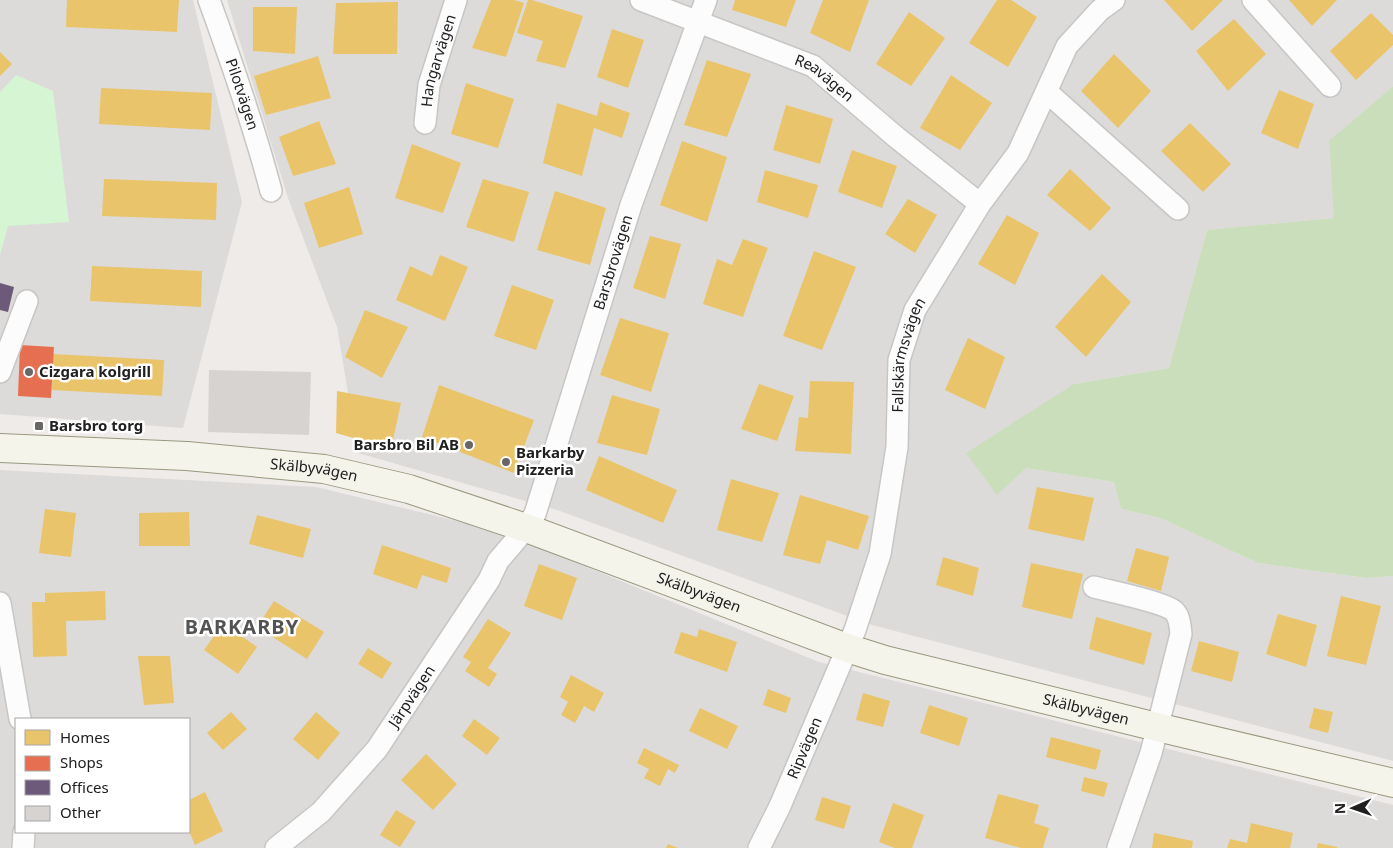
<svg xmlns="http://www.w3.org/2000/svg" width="1393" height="848" viewBox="0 0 1393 848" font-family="'Noto Sans',sans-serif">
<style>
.residential{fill:#dddbda;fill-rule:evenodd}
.forest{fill:#cadebb}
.park{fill:#d5f5d3}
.homes{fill:#e9c46a}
.shops{fill:#e76f51}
.offices{fill:#6d597a}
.building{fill:#d6d3d1}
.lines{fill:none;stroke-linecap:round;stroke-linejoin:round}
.street-casing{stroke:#c7c6c4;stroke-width:24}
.secondary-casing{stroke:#99987f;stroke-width:30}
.street{stroke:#fcfcfc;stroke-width:21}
.secondary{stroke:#f5f4eb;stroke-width:28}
.poi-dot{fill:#686766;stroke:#fff;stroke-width:2}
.labels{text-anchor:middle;stroke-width:5;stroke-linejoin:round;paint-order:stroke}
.street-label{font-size:15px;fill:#202020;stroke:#fff}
.poi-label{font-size:15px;font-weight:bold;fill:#202020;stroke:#fff;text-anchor:start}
.district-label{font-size:20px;font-weight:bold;letter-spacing:1px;fill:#535353;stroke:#fff}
</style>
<rect width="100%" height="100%" fill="#eeebe8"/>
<g class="residential">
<polygon points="0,0 193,0 242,202 183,428 0,414"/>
<polygon points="227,0 1393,0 1393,86 1329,142 1335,218 1207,230 1169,368 1074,384 1026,468 1114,482 1121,509 1160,518 1258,563 1366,578 1393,576 1393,761 872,625 557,510 358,453 337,327 288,198"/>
<path d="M0 470 316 487 499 531 819 662 1393 805V848H0ZM16 719H189V832H16Z"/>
</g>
<polygon class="forest" points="1393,86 1393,576 1366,578 1258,563 1160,518 1121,509 1114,482 1026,468 997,495 966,453 1074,384 1169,368 1207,230 1334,218 1329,141"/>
<polygon class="park" points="16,75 53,91 69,222 8,226 0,255 0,92"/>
<g class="homes">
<polygon points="67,0 179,0 177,32 66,27"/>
<polygon points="491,0 514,0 524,3 506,57 472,48"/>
<polygon points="528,0 532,0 583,16 565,68 536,61 543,41 517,33"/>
<polygon points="735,0 796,0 786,27 732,10"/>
<polygon points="823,0 869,0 850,52 810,33"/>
<polygon points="997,0 1011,0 1037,17 1008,67 969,43"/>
<polygon points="1164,0 1223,0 1192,31"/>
<polygon points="1289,0 1337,0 1312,26"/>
<polygon points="398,2 397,54 333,54 336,3"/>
<polygon points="253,7 297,7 295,54 253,51"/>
<polygon points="909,12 945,38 911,86 876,64"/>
<polygon points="1371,13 1393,35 1393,45 1356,80 1330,51"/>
<polygon points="1234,19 1266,54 1228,91 1196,51"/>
<polygon points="612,29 644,40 628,88 597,77"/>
<polygon points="0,52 12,64 0,76"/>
<polygon points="1114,54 1151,91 1118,128 1081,91"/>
<polygon points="318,56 331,98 266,115 254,76"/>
<polygon points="707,60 751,74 727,137 684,125"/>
<polygon points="951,75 992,103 960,150 920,128"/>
<polygon points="466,83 514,99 498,148 451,134"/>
<polygon points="101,88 212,93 210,130 99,124"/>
<polygon points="1279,90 1314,104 1298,149 1261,133"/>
<polygon points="600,102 630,113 622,138 594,128 582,176 543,163 557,103 597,116"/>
<polygon points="786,105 833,119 820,164 773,150"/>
<polygon points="319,121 336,164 293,176 279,137"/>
<polygon points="1190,123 1231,164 1203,192 1161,151"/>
<polygon points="682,141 727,157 707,222 660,205"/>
<polygon points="412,144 461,163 443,213 395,198"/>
<polygon points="852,150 897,166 882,208 838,192"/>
<polygon points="1070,169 1111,208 1090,231 1047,195"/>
<polygon points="765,170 818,185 808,218 757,202"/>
<polygon points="104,179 217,183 216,220 102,216"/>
<polygon points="483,179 529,192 514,242 466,227"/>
<polygon points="349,187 363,234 319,248 304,203"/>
<polygon points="555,191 606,208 590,265 537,250"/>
<polygon points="908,199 937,215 915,253 885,234"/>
<polygon points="1007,215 1039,233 1015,285 978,264"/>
<polygon points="650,236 681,244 665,299 633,288"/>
<polygon points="743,239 768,248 758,274 743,317 703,304 717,259 732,265"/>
<polygon points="814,251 856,267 822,350 783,336"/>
<polygon points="440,255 468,267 445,321 396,300 410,266 432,276"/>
<polygon points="92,266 202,271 201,307 90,301"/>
<polygon points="1102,274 1131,302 1086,357 1055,327"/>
<polygon points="512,285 554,300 536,350 494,336"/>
<polygon points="365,310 408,327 382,378 345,357"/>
<polygon points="620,318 669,333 651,392 600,375"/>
<polygon points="968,338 1005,357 985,409 945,390"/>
<polygon points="53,354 164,360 162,396 52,390"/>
<polygon points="810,381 854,382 851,454 795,451 799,417 808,418"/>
<polygon points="759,384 794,396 777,441 741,429"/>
<polygon points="439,385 534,420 514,473 422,437"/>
<polygon points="337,391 401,403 391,449 336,433"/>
<polygon points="612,395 660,409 647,455 597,443"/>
<polygon points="599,456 677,490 663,523 586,490"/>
<polygon points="731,479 779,493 762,542 717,530"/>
<polygon points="1037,487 1094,498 1084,541 1028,529"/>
<polygon points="800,495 869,516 858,550 827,540 820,564 783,555"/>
<polygon points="45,509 76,513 71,557 39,553"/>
<polygon points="189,512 190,546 139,546 139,513"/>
<polygon points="257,515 311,529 303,558 249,544"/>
<polygon points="382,545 451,568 447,583 422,575 417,589 373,574"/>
<polygon points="1136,548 1169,557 1161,591 1127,581"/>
<polygon points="943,557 979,568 973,596 936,585"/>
<polygon points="1031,563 1083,574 1072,619 1022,607"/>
<polygon points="539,564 577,578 562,620 524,606"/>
<polygon points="105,591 106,620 66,621 67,656 33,657 32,602 45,602 45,593"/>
<polygon points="1341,596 1381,606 1366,665 1327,656"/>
<polygon points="274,601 324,632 307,659 257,627"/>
<polygon points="1278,614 1317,625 1306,667 1266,654"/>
<polygon points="1096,617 1152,633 1144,665 1089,649"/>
<polygon points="488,619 511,633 488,668 497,674 489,687 465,671 471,662 463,657"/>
<polygon points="223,623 257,647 238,674 204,650"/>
<polygon points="699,629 737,642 727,672 674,653 681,632 697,637"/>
<polygon points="1199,641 1239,652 1232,682 1191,671"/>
<polygon points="368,648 392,663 382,679 358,664"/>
<polygon points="138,656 170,656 174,703 144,705"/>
<polygon points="571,675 604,693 594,712 584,706 575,723 561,715 568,702 560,697"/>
<polygon points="768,689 791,698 786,713 763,705"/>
<polygon points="863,693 890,701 883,727 856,720"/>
<polygon points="929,705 968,718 959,746 920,733"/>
<polygon points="700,708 738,726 727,749 689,731"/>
<polygon points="1314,708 1333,712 1328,733 1309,728"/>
<polygon points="231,712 247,729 223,750 207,733"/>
<polygon points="316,712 340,733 318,760 293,739"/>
<polygon points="474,719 500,738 487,755 462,736"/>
<polygon points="1051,737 1101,750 1096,770 1046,757"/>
<polygon points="644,748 679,765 675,773 668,769 660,786 644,778 649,769 637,763"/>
<polygon points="426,754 457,784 433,810 401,780"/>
<polygon points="1084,777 1108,783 1104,797 1081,791"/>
<polygon points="205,792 223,831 195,845 189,831 189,800"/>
<polygon points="998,794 1039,805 1034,823 1049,828 1043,848 1021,848 985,838"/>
<polygon points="822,797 851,806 844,829 815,820"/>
<polygon points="893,803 924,815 912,848 895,848 879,842"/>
<polygon points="396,810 416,822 400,847 380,835"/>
<polygon points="1251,823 1293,833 1290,848 1227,848 1230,839 1247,843"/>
<polygon points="1154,833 1193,841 1192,848 1152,848"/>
<polygon points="1318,843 1337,847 1337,848 1317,848"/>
<polygon points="668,844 678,848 666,848"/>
</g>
<polygon class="shops" points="20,345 54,347 51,398 18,396"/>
<polygon class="offices" points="0,283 14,287 8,312 0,310"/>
<polygon class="building" points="209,370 311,372 309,435 208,432"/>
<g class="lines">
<g class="street-casing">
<g id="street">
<path id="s1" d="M209 0C232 63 254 126 271 191"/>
<path id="s2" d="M641 0 813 66 896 137 980 204"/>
<polyline points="1253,0 1330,86"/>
<polyline points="1047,92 1178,209"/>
<path id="s3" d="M425 123 429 85 456 0"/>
<polyline points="0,372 27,301"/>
<path d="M1094 587C1109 591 1164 602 1174 611 1180 617 1180 626 1181 634L1151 753 1118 848"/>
<polyline points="0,603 20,719"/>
<polyline points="23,848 24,832"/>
<path id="s4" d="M276 848 321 812 377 749 489 580 498 561 526 528 535 514 631 205 706 0"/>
<path id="s5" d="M759 848 780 806 855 630 880 554 897 447 899 360 915 310 980 204 1018 153 1067 46 1100 10 1114 0"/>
</g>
</g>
<g class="secondary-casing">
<g id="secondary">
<path id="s6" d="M0 448 187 456 324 469 409 489 526 528 847 648 885 660 1157 727 1393 783"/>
</g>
</g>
<use href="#street" class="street"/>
<use href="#secondary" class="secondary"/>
</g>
<g class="poi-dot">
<circle cx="29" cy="372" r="5"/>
<rect x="34" y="421" width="10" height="10" rx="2.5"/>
<circle cx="469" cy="445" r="5"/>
<circle cx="506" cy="462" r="5"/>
</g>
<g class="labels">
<g class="street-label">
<text dy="5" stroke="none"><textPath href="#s3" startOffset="64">Hangarvägen</textPath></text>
<text dy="5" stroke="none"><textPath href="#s2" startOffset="200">Reavägen</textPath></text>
<text dy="5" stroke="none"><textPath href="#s1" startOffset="100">Pilotvägen</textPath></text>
<text dy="5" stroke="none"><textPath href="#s4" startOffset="689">Barsbrovägen</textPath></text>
<text dy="5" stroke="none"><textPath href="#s5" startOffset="520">Fallskärmsvägen</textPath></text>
<text dy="5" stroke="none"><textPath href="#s6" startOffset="315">Skälbyvägen</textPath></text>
<text dy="5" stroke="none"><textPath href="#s6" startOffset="720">Skälbyvägen</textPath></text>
<text dy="5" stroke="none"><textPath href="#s4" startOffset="205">Järpvägen</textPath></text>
<text dy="5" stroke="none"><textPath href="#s6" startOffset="1125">Skälbyvägen</textPath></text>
<text dy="5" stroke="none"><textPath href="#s5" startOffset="110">Ripvägen</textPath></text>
</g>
<g class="poi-label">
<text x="39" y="377">Cizgara kolgrill</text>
<text x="49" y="431">Barsbro torg</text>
<text x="459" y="450" text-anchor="end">Barsbro Bil AB</text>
<text x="516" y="458">Barkarby<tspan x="516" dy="17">Pizzeria</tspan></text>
</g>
<g class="district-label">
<text x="242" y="634">BARKARBY</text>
</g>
</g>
<rect x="15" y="718" width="175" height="115" fill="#ffffff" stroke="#a6a6a6"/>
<rect x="25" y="730" width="25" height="15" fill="#e9c46a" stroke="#a6a6a6"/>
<text x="60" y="743" font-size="15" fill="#202020">Homes</text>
<rect x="25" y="756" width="25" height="15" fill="#e76f51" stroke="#a6a6a6"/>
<text x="60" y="768" font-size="15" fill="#202020">Shops</text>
<rect x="25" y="780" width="25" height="15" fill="#6d597a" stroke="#a6a6a6"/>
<text x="60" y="793" font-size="15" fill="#202020">Offices</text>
<rect x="25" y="806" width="25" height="15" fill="#d6d3d1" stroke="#a6a6a6"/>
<text x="60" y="818" font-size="15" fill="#202020">Other</text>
<g transform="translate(1353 808) rotate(268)" stroke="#ffffff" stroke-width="4" paint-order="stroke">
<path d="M0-4L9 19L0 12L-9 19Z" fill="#202020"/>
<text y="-8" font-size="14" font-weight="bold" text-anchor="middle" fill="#202020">N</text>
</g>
</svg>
